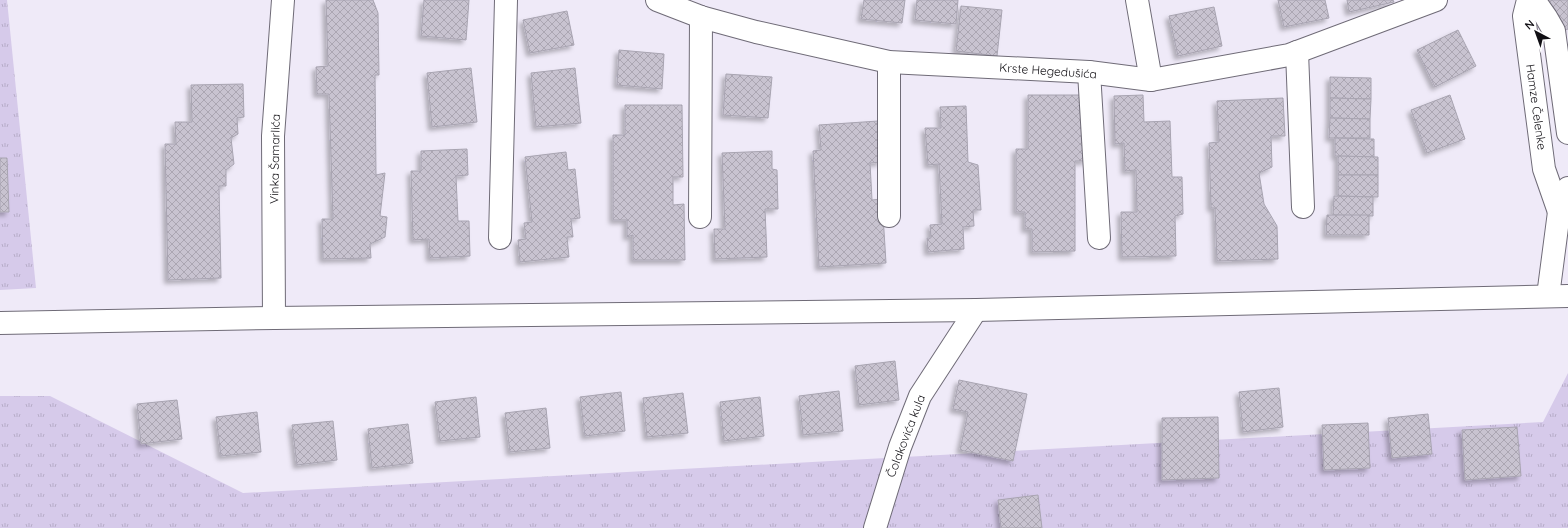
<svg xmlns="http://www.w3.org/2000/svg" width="1568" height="528" viewBox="0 0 1568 528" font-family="Quicksand,sans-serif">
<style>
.park{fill:url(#park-tufts)}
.building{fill:url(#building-cross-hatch);stroke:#a8a4b1;filter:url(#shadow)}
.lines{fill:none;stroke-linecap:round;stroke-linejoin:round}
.minor-casing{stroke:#6f6b77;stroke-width:24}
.minor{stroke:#fff;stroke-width:22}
.labels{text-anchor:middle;stroke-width:3.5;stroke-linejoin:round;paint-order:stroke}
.street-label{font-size:12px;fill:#110f14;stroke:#fff}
</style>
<defs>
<pattern id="park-tufts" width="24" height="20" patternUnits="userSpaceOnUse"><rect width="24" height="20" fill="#d6caea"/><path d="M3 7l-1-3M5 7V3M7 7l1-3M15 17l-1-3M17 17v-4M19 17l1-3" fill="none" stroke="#b7acc8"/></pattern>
<pattern id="building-cross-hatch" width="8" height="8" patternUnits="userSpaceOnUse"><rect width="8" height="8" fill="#c8c3d0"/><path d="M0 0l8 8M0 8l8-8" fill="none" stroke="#aba6b2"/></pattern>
<filter id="shadow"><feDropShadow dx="-3.5" dy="3.5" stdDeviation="2" flood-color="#0004"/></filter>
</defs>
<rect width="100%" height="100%" fill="#efeaf8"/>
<g class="park">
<polygon points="0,0 7,0 36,288 0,290"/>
<polygon points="1568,373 1568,528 0,528 0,396 50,396 243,493 1543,422"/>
</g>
<g class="building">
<polygon points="326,0 373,0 378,13 379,75 375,75 376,175 385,173 380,216 387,217 385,237 370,244 371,258 323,259 322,219 333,219 329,94 317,94 316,67 328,66"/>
<polygon points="424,0 469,0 466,40 421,36"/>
<polygon points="864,0 905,0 902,23 861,19"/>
<polygon points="917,0 958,0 956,24 915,20"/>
<polygon points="1278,0 1325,0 1329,18 1284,27"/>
<polygon points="1347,0 1393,0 1394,2 1349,12"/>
<polygon points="1543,0 1568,0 1568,29 1559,33"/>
<polygon points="961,6 1002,10 997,56 956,51"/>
<polygon points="1214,7 1222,46 1178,56 1169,16"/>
<polygon points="567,11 574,45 530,53 523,20"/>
<polygon points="1458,30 1476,66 1435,87 1417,50"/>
<polygon points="619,50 664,54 662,89 617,85"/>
<polygon points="471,68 477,122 432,127 427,73"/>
<polygon points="575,68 581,123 536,127 531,73"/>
<polygon points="726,74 772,77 768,118 723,115"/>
<polygon points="1330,77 1371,78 1371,99 1330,98"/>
<polygon points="243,84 244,117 237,118 238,134 231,138 234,164 226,170 226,186 219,186 221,278 168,280 165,144 176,144 175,122 192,122 191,85"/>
<polygon points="1028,95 1086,95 1086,161 1075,161 1075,251 1032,252 1032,229 1025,229 1025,212 1016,212 1016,149 1028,149"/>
<polygon points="1143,95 1144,122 1170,121 1172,177 1182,177 1183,214 1175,216 1176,256 1122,257 1121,212 1137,212 1136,170 1125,171 1124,143 1115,144 1114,96"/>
<polygon points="1450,95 1465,139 1427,153 1411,110"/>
<polygon points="1283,98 1285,136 1271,136 1272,167 1259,173 1264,204 1277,226 1278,259 1217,261 1215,208 1211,208 1209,143 1219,142 1217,101"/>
<polygon points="1330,98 1371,99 1370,119 1330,118"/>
<polygon points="625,105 682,105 683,177 673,177 673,205 684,204 685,260 633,260 633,235 627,237 627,220 613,220 613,135 625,135"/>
<polygon points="966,106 968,162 978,165 981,210 973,210 974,226 963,227 964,249 928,252 927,238 931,238 930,225 942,224 939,164 928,165 925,128 941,128 940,107"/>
<polygon points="1330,118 1370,119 1370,138 1329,138"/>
<polygon points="878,121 881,162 870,163 872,200 882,199 886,263 819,267 813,151 821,150 819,125"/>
<polygon points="1335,138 1374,139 1374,157 1335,156"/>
<polygon points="467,149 468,175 456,176 458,221 469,221 470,256 430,258 429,239 413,240 411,171 421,171 421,151"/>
<polygon points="772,151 772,169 777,170 778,209 765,209 767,257 715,259 714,229 725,229 722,153"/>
<polygon points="566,152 568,170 575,169 580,218 571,219 573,237 567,237 569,257 520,262 518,240 526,239 524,223 532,222 525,157"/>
<polygon points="1338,156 1378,157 1378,175 1338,175"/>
<polygon points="0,158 7,158 9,212 0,212"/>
<polygon points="1338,175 1378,175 1378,197 1338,196"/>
<polygon points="1334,196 1373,197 1373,216 1333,215"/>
<polygon points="1327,215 1369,215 1369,235 1326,235"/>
<polygon points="895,361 899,400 859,405 855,366"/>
<polygon points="959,380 1027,394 1013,461 960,450 968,412 953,409"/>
<polygon points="1279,388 1283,427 1243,432 1239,392"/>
<polygon points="839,391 843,431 803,435 799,396"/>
<polygon points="621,392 625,431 585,436 580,397"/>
<polygon points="683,393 688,433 647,437 643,398"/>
<polygon points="476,397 480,437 440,441 435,402"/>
<polygon points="760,397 764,436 724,441 720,402"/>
<polygon points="177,400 182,439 141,444 137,404"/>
<polygon points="546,408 550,448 510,452 505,413"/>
<polygon points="257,412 261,452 221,456 216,417"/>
<polygon points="1428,414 1432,454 1392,458 1388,418"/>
<polygon points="1218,417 1219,478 1162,480 1162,418"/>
<polygon points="333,421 337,460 297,465 292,425"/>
<polygon points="1368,423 1370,468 1324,470 1322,425"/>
<polygon points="408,424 413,463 372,468 368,429"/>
<polygon points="1517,427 1521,476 1465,480 1462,430"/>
<polygon points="1038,495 1042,528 1001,528 998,500"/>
</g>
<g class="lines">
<g class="minor-casing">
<g id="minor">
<polyline points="657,0 701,17 756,32 889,62 1089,72 1151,80 1289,55 1436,0"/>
<polyline points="1137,0 1151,80"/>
<polyline points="1528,0 1524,16 1544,169 1559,212"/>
<polyline points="1534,0 1546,17 1554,31 1568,133"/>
<polyline points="1297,52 1303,207"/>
<polyline points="889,62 889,216"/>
<polyline points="1089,72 1099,238"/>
<polyline points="700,217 701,17"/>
<polyline points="500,238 506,0"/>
<polyline points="1548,296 1559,212 1568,188"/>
<polyline points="274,318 273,136 283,0"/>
<polyline points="0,323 274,318 976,310 1568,296"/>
<polyline points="875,528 900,447 920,396 976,310"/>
</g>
</g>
<use href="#minor" class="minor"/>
</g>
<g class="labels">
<g class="street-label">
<text transform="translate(1048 71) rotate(4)" y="4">Krste Hegedušića</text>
<text transform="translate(1536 107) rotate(82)" y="4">Hamze Čelenke</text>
<text transform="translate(275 159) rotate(-89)" y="4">Vinka Šamarlića</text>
<text transform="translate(906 436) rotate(-69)" y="4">Čolakovića kula</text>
</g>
</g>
<g transform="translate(1536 32) rotate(319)" stroke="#ffffff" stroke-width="3" paint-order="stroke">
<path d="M0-3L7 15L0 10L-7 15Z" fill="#110f14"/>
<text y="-6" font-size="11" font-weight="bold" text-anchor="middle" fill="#110f14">N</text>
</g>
</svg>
